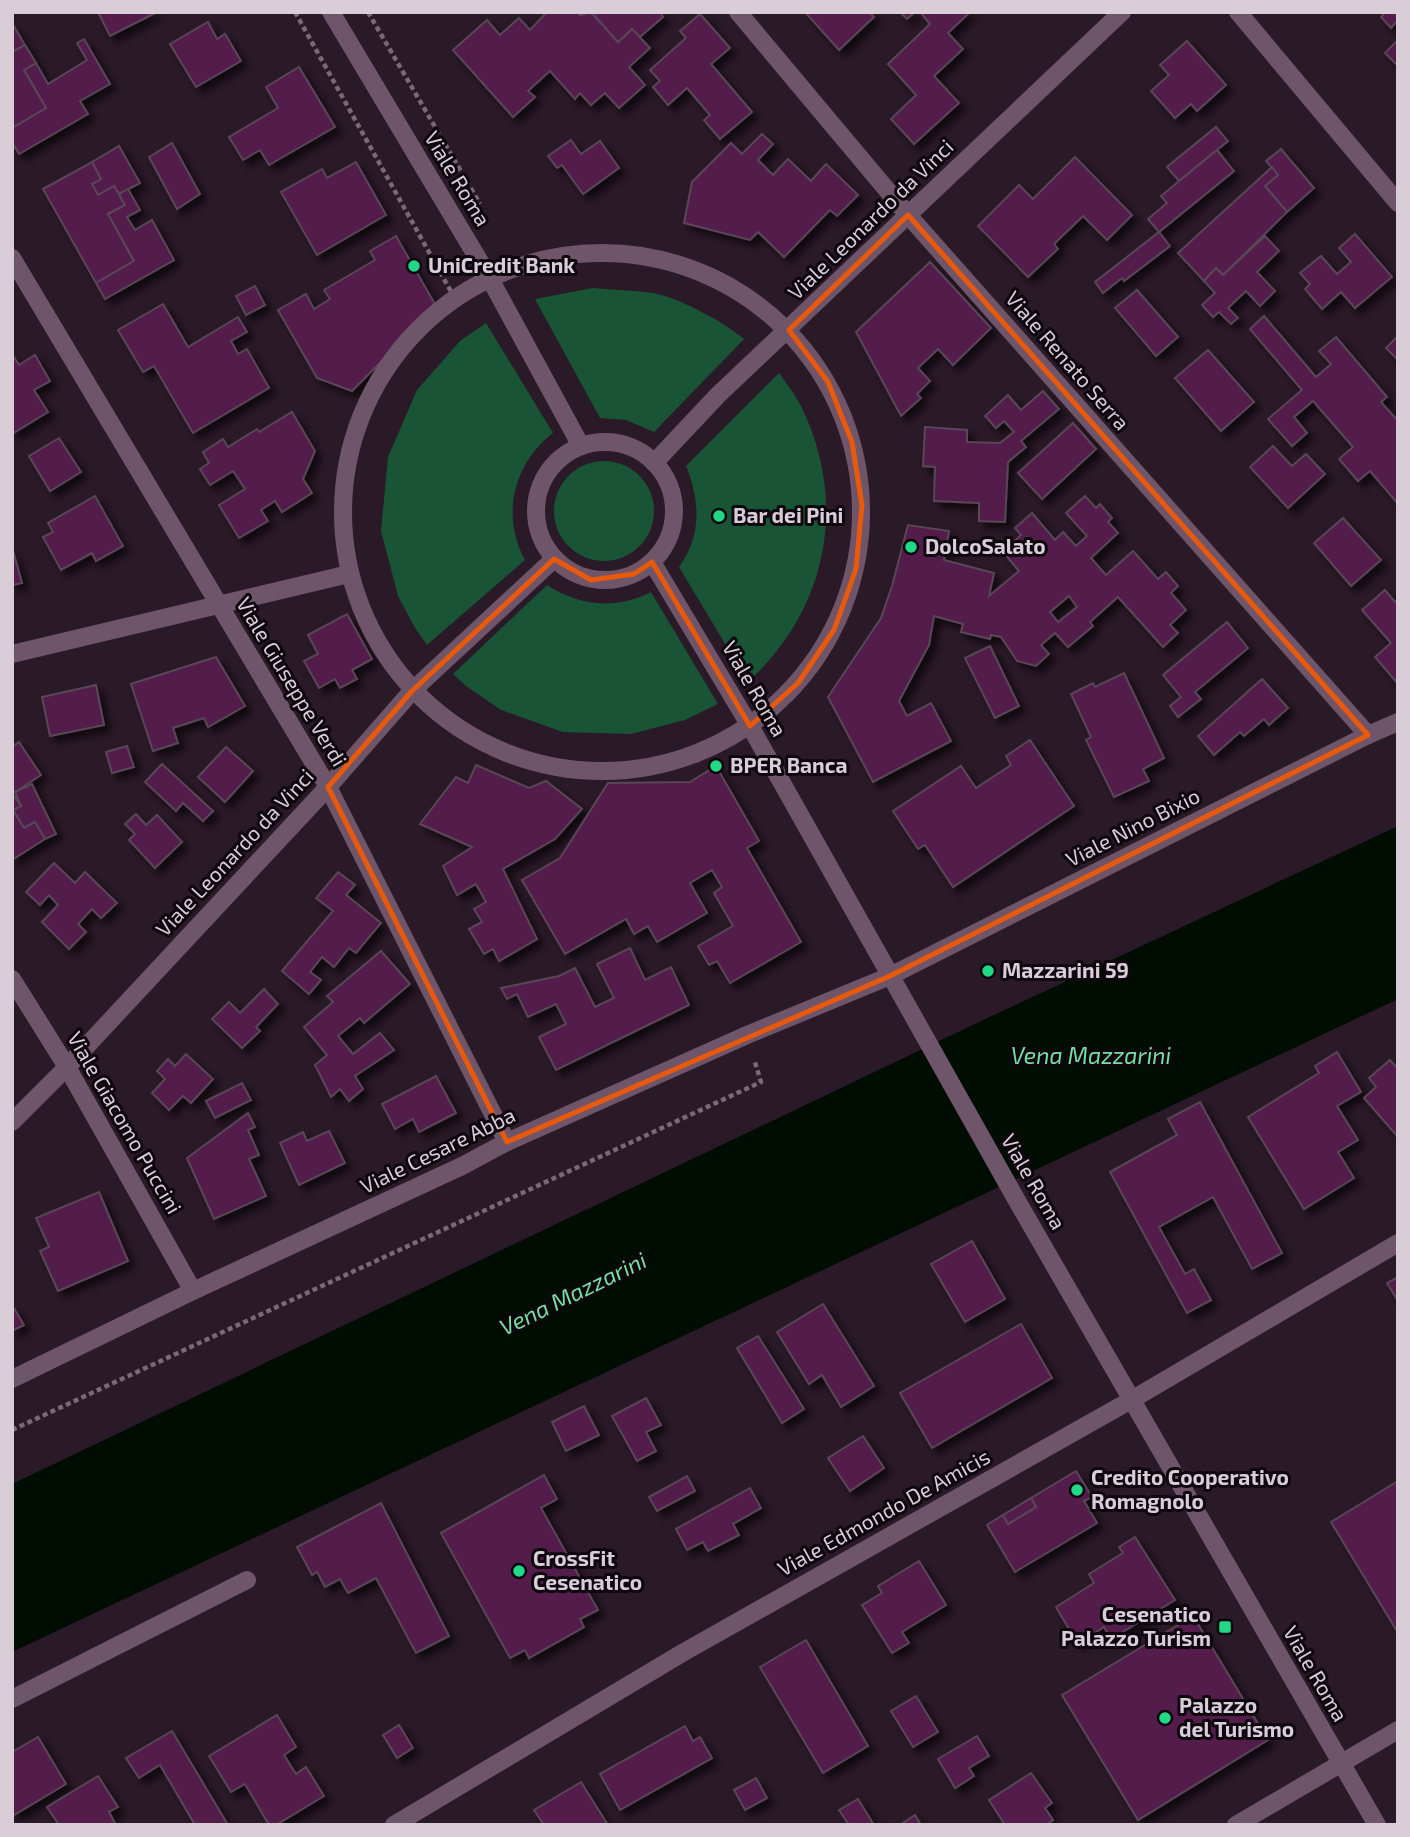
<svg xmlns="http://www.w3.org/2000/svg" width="1410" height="1837" viewBox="0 0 1410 1837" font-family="'Exo 2',sans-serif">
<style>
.green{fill:#185435}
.water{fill:#000d03}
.building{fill:#521c4b;stroke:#594656;stroke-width:2;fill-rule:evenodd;filter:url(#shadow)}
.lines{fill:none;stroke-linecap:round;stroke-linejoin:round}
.path{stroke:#796a76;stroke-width:4.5;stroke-dasharray:5 3.5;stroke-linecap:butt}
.minor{stroke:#6f556a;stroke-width:18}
.tertiary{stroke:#6f556a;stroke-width:18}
.marked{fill:none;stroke:#e8590c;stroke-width:5;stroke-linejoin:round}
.poi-dot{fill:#22d887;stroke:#0e070d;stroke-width:2.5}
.labels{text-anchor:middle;stroke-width:6;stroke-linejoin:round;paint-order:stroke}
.street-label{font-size:21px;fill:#d9cdd7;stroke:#0e070d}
.poi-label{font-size:21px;font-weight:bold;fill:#d9cdd7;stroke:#0e070d;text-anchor:start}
.water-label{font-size:23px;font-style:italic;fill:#75dea2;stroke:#0e070d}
</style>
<defs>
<filter id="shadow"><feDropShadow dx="6" dy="6" stdDeviation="3.5" flood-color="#0009"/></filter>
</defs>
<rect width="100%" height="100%" fill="#2a1927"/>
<g class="green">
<path d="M593 288C613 290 633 290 653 293 680 298 722 321 744 339L654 432 626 420 600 418 535 299Z"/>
<path d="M486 323 553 433C513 464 501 516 525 560L427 645 415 628 398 596 381 531 388 457 417 390 460 341Z"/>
<path d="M779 373C786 383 794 393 800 404 849 501 828 609 748 682L679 567C702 536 700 500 686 466Z"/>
<circle cx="604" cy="511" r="50"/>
<path d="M547 585C579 606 616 610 651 592L718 704 685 720 631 734 563 732 501 710 466 686 453 674Z"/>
</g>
<polygon class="water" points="1398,826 1398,999 12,1652 12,1484 981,1021"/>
<g class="building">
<polygon points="98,12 157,12 110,36"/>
<polygon points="547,12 578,12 580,15 591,12 618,42 632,29 650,48 629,67 645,85 619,108 605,93 591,105 580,93 575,99 550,71 528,91 535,97 513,117 453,50 487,20 500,35 519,18 530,30"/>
<polygon points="591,12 660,12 663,17 640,37 632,29 618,42"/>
<polygon points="805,12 869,12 874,17 839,50"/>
<polygon points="900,12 915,12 907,19"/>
<polygon points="920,12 970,12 948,33 963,49 934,76 959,103 914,144 891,119 916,95 888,64 930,24"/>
<polygon points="1386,12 1398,12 1398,20 1391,28 1381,17"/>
<polygon points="700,14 730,48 711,64 752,112 720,139 704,120 710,115 687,88 668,105 653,87 660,81 650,70 686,38 680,31"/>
<polygon points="208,22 217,39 225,34 241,61 196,87 170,44"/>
<polygon points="12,23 25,45 12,52"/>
<polygon points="84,39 110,84 80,101 88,114 19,154 12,142 12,128 46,108 24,70 36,63 48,84 87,60 77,43"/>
<polygon points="1398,40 1398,66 1385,53"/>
<polygon points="1187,41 1226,85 1197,111 1191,104 1175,118 1151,91 1169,75 1160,65"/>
<polygon points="25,45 36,63 24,70 46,108 12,128 12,52"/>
<polygon points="299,67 335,127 269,165 260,150 243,160 229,137 278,108 266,87"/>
<polygon points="1216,127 1228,141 1179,181 1167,167"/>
<polygon points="762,134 773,144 758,160 773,175 788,159 811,181 826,164 858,195 837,216 830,210 784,257 758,232 750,240 684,223 692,182 731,143 742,154"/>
<polygon points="571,140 581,154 600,141 619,168 583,194 562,165 557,168 548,156"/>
<polygon points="172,143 200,194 177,209 149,157"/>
<polygon points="119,146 140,183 119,194 114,186 98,195 92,184 101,179 92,162"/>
<polygon points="1281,149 1314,188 1287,212 1265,186 1278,175 1266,161"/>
<polygon points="1217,150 1234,171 1159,232 1148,219 1167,203 1161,196"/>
<polygon points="1075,157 1132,215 1107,240 1083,216 1054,244 1058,249 1028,277 978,226 1019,185 1033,199"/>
<polygon points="92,162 101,179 92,184 98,195 114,186 125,205 108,214 134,261 96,283 43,189"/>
<polygon points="356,162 386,215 317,255 281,192 322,169 327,178"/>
<polygon points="1272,167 1278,175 1265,186 1287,212 1223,275 1216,268 1204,281 1178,253"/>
<polygon points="128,189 140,210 127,217 135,230 152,220 174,260 105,299 96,283 134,261 108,214 125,205 119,194"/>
<polygon points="1159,232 1170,246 1124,281 1122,278 1103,293 1095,282"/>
<polygon points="1355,234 1392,277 1355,308 1341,292 1322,309 1305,289 1310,284 1300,273 1321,256 1337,274 1351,262 1339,248"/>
<polygon points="396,236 436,306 352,391 317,378 278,310 306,294 314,309 330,299 324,290 375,260 370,251"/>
<polygon points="1265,236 1279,251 1257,272 1275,291 1260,306 1246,291 1228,308 1238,318 1231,324 1219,312 1213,317 1202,305 1215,293 1204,281 1216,268 1223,275"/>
<polygon points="930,262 991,328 953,365 938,349 918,368 930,381 917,394 921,398 901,416 856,332"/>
<polygon points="255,286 265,305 246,315 236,296"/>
<polygon points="1137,290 1178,337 1156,356 1115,308"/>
<polygon points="163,304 188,347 238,317 247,332 231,341 238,354 247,349 269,388 193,433 154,366 143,372 118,330"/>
<polygon points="1264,316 1316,377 1331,364 1319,351 1336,337 1387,397 1381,402 1398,421 1398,504 1370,471 1358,481 1339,459 1353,447 1313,401 1294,417 1307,433 1292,446 1268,419 1302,390 1250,329"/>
<polygon points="1398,336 1398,360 1386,348"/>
<polygon points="1208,350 1254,402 1221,431 1175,378"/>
<polygon points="12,354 19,365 35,355 50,381 34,390 48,412 12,434"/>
<polygon points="1043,391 1059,409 1021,441 1026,447 1008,462 1005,522 979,521 979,503 934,501 935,467 923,466 925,427 967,430 967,442 1000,443 1014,432 1004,421 996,428 985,416 1008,395 1021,410"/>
<polygon points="292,412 315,451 303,479 312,493 282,512 275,501 261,510 268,521 239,538 219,505 245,489 233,471 210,485 200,469 209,463 203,452 223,439 228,447 257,429 259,432"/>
<polygon points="1073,423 1096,449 1042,499 1018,473"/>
<polygon points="59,438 81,472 50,491 29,456"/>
<polygon points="1273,446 1292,466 1306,454 1325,474 1288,508 1250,467"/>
<polygon points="95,496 123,546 96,561 92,553 61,570 43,537 53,532 48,523"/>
<path d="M1085 496 1096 508 1100 504 1112 518 1108 522 1118 533 1091 558 1106 575 1133 551 1158 579 1166 572 1178 586 1171 593 1186 610 1170 625 1178 633 1163 647 1118 597 1090 622 1093 626 1068 647 1055 633 1041 645 1049 654 1036 666 1017 661 1001 637 991 635 990 639 961 632 963 624 934 616 929 645 899 701 907 716 931 703 951 741 873 782 828 697 881 618 892 586 908 525 949 531 944 560 994 573 989 596 1019 571 1003 552 1021 535 1015 528 1032 513 1055 540 1063 532 1076 546 1087 536 1066 513ZM1069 596 1077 607 1058 622 1050 612Z"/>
<polygon points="1343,518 1381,560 1351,586 1314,543"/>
<polygon points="12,547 22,583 12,585"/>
<polygon points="1385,590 1395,602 1398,600 1398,684 1375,657 1391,643 1362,610"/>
<polygon points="347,614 372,659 352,670 357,679 340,688 335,679 319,688 304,661 318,654 308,635"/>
<polygon points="1227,622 1248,648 1195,692 1201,699 1178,717 1170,706 1181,697 1163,675"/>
<polygon points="990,646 1019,706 995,718 965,658"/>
<polygon points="216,657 245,706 208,727 204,718 173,728 178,743 153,751 131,684"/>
<polygon points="1124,673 1164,758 1143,769 1149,781 1114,797 1086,740 1091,737 1071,694 1093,683 1095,687"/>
<polygon points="1262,679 1288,708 1269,725 1264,719 1244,736 1240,732 1214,755 1198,736"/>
<polygon points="96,685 104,725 50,736 42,697"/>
<polygon points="1030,740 1074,806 953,887 925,845 918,849 893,811 961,766 976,788 1011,765 1006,756"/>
<polygon points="19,742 41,775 15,792 12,789 12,747"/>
<polygon points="127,746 134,767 112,773 106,752"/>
<polygon points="226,747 253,771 225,802 198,777"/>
<polygon points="162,764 213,811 203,821 183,803 176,811 145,782"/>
<polygon points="476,765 529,788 546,781 582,809 555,839 503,869 537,939 499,961 493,949 484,954 469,929 482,922 474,909 486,902 476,884 457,895 443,866 472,847 420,824 456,777 468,783"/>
<polygon points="716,766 759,841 747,848 801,942 730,983 717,961 709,965 698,946 733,926 714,893 722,887 712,870 690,883 707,913 657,942 648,926 634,934 626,919 565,954 522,880 560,858 608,783 690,782"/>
<polygon points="32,784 56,834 45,839 35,822 24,828 13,810 21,806 15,792"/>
<polygon points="12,793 21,806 13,810 24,828 35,822 45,839 12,860"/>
<polygon points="136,814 146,825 157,815 182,842 155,868 129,840 135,834 125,824"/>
<polygon points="54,863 75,883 85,872 117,903 101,918 92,909 78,924 86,932 69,949 42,922 58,905 49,895 40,905 26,892"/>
<polygon points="338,872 355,885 346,895 381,923 356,953 349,948 334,967 322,957 310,972 321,980 309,994 282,971 333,911 316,898"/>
<polygon points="630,948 645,980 671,967 689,1005 556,1070 539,1037 566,1024 556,1004 528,1017 517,994 507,999 501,988 559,976 575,968 595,1007 614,998 597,964"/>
<polygon points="381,951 410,984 364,1023 360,1018 338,1036 353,1054 380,1033 394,1050 355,1076 363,1089 349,1101 340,1089 331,1097 315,1065 327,1055 304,1027 333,1002 327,996"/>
<polygon points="264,989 278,1004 256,1027 260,1031 242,1048 212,1019 229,1002 240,1013"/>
<polygon points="1337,1052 1361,1092 1337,1106 1358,1140 1338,1152 1354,1178 1304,1209 1248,1117 1319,1073 1315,1066"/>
<polygon points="186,1054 213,1079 191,1103 183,1096 169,1110 152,1093 165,1079 157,1071 168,1059 175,1066"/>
<polygon points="1390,1060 1398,1069 1398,1137 1364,1098 1376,1087 1369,1078"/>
<polygon points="436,1076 456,1113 419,1132 413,1119 395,1129 382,1104"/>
<polygon points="242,1083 251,1100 215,1118 206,1101"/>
<polygon points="1200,1102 1282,1253 1252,1269 1213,1197 1159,1227 1185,1274 1194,1269 1211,1300 1187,1313 1110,1172 1177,1135 1168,1119"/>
<polygon points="248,1113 255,1127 248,1130 259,1155 249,1159 266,1196 214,1219 187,1158"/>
<polygon points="329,1131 345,1163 299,1185 280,1143 303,1132 307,1141"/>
<polygon points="99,1192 128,1261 58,1291 40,1251 49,1247 36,1218"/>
<polygon points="972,1241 1005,1299 965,1322 931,1264"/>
<polygon points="1398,1277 1398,1301 1387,1283"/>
<polygon points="823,1304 874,1386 841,1407 822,1375 809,1384 777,1332"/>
<polygon points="12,1305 24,1325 12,1331"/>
<polygon points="1021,1324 1052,1378 932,1448 900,1393"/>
<polygon points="758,1336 804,1409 782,1423 737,1348"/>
<polygon points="646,1398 661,1425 646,1432 656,1451 637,1461 612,1416"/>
<polygon points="584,1406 599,1435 566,1451 552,1422"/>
<polygon points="863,1436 884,1468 850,1491 828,1458"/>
<polygon points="1076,1471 1092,1497 1084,1501 1097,1523 1015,1572 987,1525 1003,1515 1008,1524 1036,1507 1031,1498"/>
<polygon points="544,1475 557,1499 541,1508 598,1610 580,1619 584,1627 529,1658 525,1650 510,1658 441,1533"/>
<polygon points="687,1476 695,1491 657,1511 649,1497"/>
<polygon points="1398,1481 1398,1633 1331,1522"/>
<polygon points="750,1488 761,1508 733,1524 739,1535 708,1551 703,1542 687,1550 676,1529"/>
<polygon points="1031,1498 1036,1507 1008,1524 1003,1515"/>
<polygon points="381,1503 449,1636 416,1653 376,1578 348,1593 340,1579 325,1587 317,1572 312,1575 297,1547"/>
<polygon points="1135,1537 1175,1600 1111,1639 1104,1627 1078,1644 1056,1607 1094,1583 1089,1574 1123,1553 1119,1547"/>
<polygon points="919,1561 946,1605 902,1632 909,1643 892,1653 862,1605 882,1593 878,1586"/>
<polygon points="1193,1616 1268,1740 1138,1820 1062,1695"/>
<polygon points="806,1640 868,1746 823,1773 760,1667"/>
<polygon points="916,1696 938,1732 913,1747 891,1711"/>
<polygon points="277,1715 296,1747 284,1755 296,1774 306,1767 324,1796 276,1825 269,1825 245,1784 231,1792 209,1756"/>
<polygon points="399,1725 413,1748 397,1758 383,1735"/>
<polygon points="685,1726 693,1741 700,1737 712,1758 620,1810 600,1774"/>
<polygon points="172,1731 228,1825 195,1825 160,1765 139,1778 126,1758"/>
<polygon points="977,1736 989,1756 969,1768 974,1776 955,1788 938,1759"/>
<polygon points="38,1737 66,1784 14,1815 12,1811 12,1752"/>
<polygon points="1031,1773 1052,1803 1045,1808 1053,1820 1046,1825 1005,1825 989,1800"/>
<polygon points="98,1776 118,1807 109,1812 116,1825 59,1825 47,1807"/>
<polygon points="756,1778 767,1798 745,1810 734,1790"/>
<polygon points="581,1782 608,1825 544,1825 534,1810"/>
<polygon points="858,1799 874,1825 849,1825 839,1810"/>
<polygon points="915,1815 921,1825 900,1825"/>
</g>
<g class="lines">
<g class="path">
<polyline points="295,12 454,297"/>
<polyline points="368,12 480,204"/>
<polyline points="12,1430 761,1082 754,1059"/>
</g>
<g class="minor">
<polyline points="738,12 908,215 1368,735"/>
<polyline points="1238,12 1398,203"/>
<circle cx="602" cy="512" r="259"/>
<polyline points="12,258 328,787 507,1142"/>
<polyline points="654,463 718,395 1122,12"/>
<polyline points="12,654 349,574"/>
<polyline points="12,979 67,1067 193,1291"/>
<polyline points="12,1122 67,1067 328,787 412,691 554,559"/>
<polyline points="12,1379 193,1291 462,1166 507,1142 747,1035 890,976 1368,735 1398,722"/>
<polyline points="12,1699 247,1580"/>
<polyline points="394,1825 684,1652 1133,1399 1398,1243"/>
<polyline points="1236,1825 1398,1730"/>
</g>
<g class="tertiary">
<polyline points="331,12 489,277 581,446"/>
<circle cx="605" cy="511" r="69"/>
<polyline points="652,562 750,726 1020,1206 1377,1825"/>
</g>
</g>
<path class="marked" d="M908 215 1368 735 890 976 507 1142 328 787 412 691 554 559 591 580 634 574 652 562 750 726 798 683 834 630 856 569 862 505 852 442 828 382 789 330Z"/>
<g class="poi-dot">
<circle cx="414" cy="266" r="7"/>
<circle cx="719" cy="516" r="7"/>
<circle cx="911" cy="547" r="7"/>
<circle cx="716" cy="766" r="7"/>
<circle cx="988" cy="971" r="7"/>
<circle cx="1077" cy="1490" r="7"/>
<circle cx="519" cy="1571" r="7"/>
<rect x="1218" y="1620" width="14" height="14" rx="3.5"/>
<circle cx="1165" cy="1718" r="7"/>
</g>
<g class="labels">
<g class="street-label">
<text transform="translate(457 179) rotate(59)" y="7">Viale Roma</text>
<text transform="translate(871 220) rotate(-44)" y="7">Viale Leonardo da Vinci</text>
<text transform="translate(1067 361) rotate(49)" y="7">Viale Renato Serra</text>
<text transform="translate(291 682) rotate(59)" y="7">Viale Giuseppe Verdi</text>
<text transform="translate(754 689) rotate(60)" y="7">Viale Roma</text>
<text transform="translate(1133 828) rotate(-27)" y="7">Viale Nino Bixio</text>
<text transform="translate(235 853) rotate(-47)" y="7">Viale Leonardo da Vinci</text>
<text transform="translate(124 1123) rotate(60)" y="7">Viale Giacomo Puccini</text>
<text transform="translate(438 1151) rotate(-26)" y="7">Viale Cesare Abba</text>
<text transform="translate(1033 1182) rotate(60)" y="7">Viale Roma</text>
<text transform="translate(884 1513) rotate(-29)" y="7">Viale Edmondo De Amicis</text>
<text transform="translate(1315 1674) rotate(60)" y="7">Viale Roma</text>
</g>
<g class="poi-label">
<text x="428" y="273">UniCredit Bank</text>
<text x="733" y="523">Bar dei Pini</text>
<text x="925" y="554">DolcoSalato</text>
<text x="730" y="773">BPER Banca</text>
<text x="1002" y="978">Mazzarini 59</text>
<text x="1091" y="1485">Credito Cooperativo<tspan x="1091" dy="24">Romagnolo</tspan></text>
<text x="533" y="1566">CrossFit<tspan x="533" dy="24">Cesenatico</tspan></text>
<text x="1211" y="1622" text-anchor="end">Cesenatico<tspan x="1211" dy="24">Palazzo Turism</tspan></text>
<text x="1179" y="1713">Palazzo<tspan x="1179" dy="24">del Turismo</tspan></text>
</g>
<g class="water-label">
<text x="1091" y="1064">Vena Mazzarini</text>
<text transform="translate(573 1294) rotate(-26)" y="8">Vena Mazzarini</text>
</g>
</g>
<rect width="1410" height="1837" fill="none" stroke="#d9cdd7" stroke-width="28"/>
</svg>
